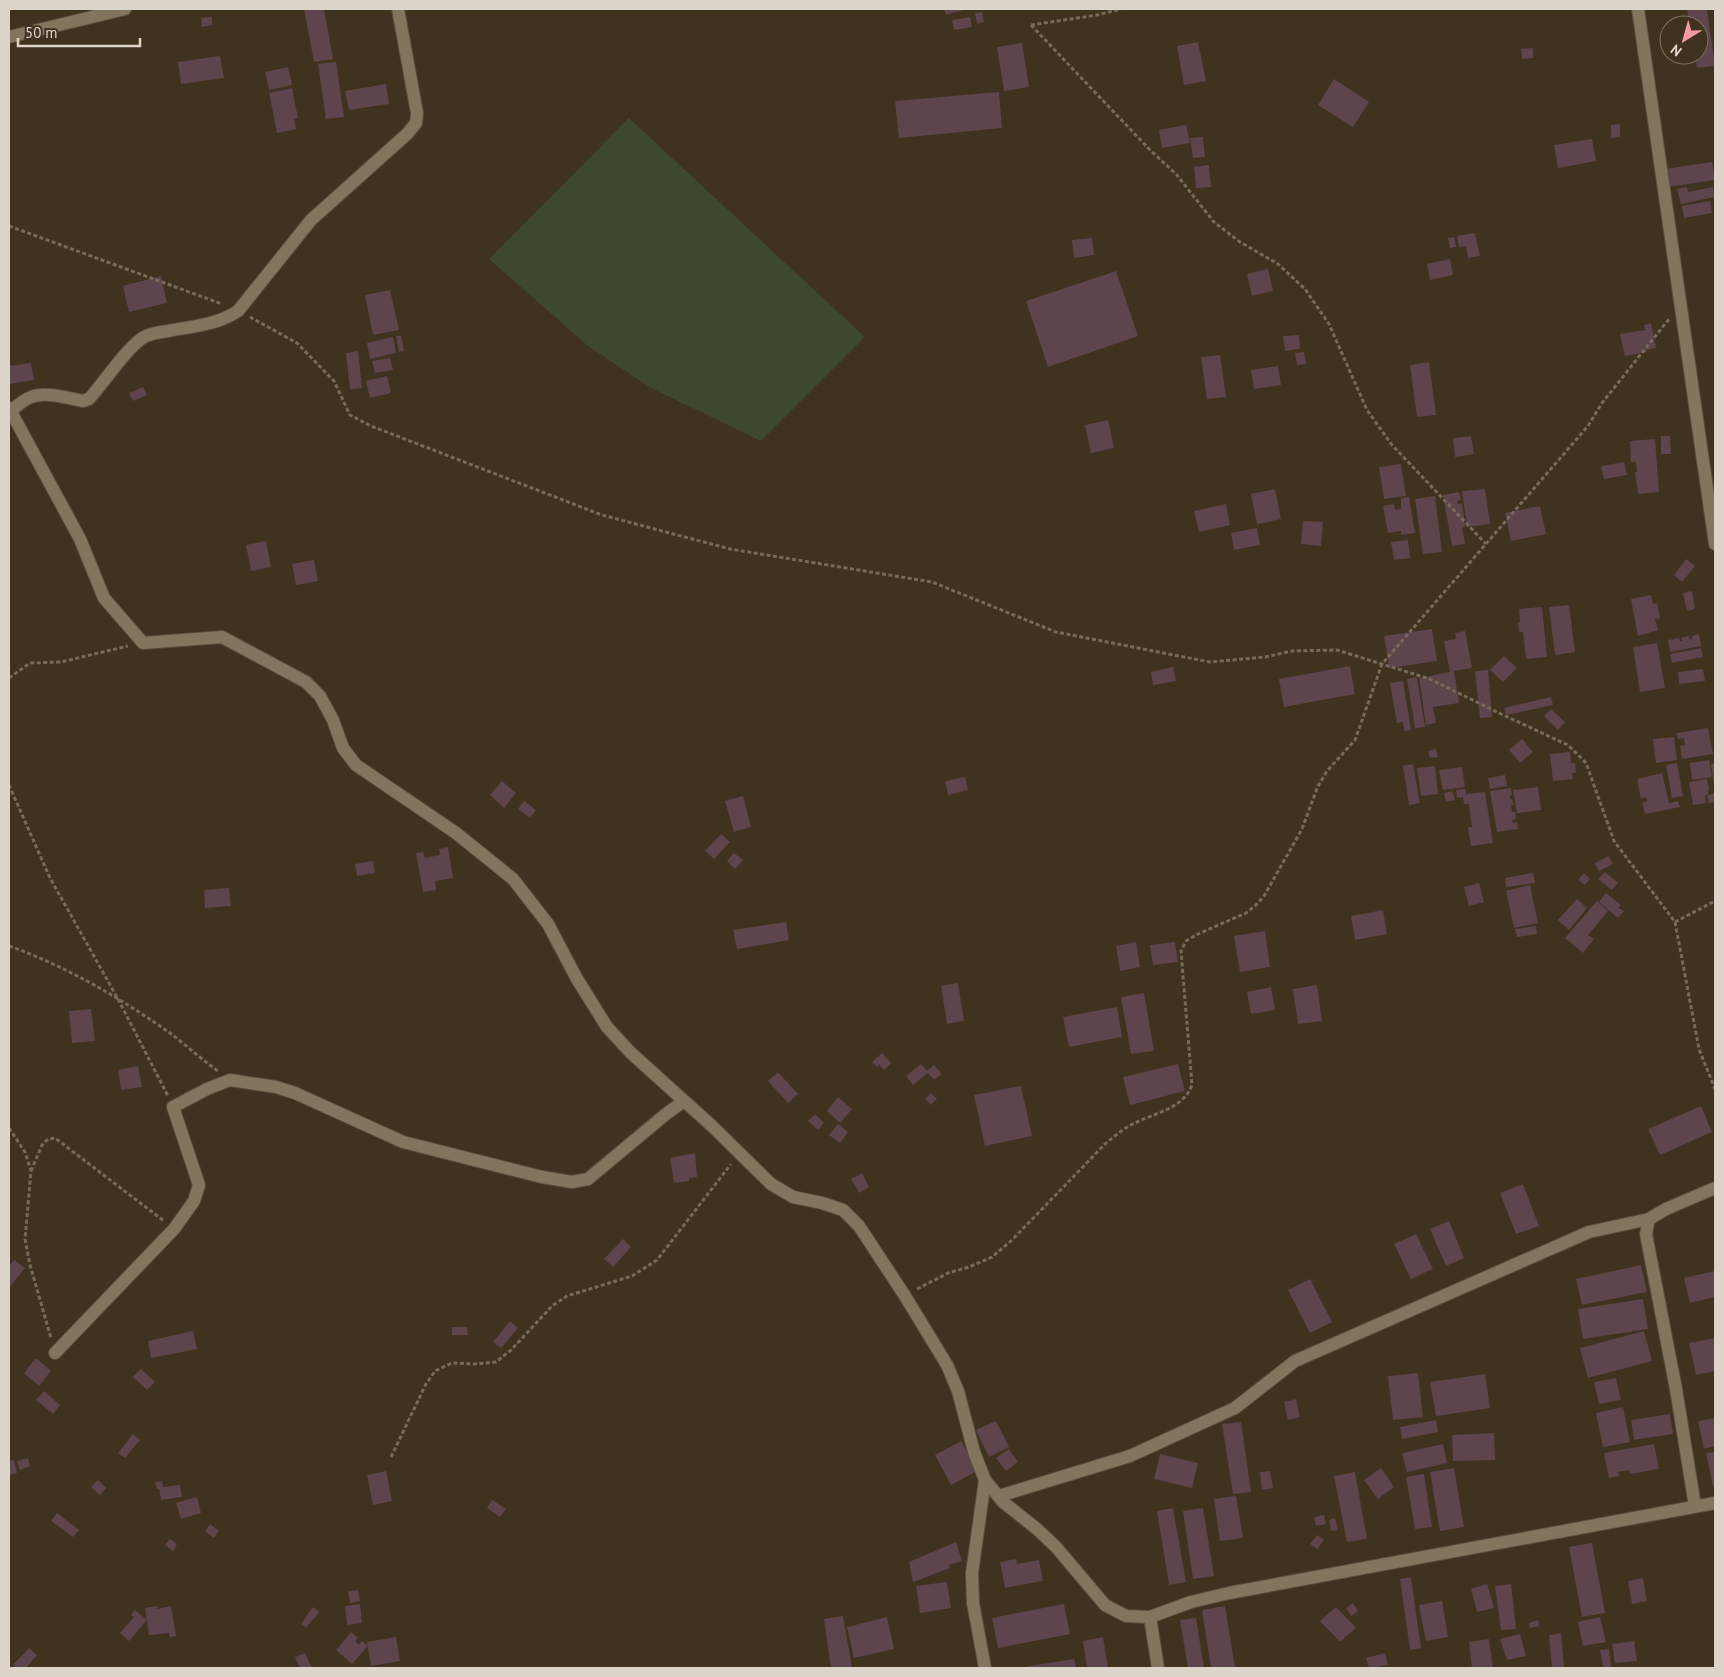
<svg xmlns="http://www.w3.org/2000/svg" width="1724" height="1677" viewBox="0 0 1724 1677" font-family="'PT Sans',sans-serif">
<style>
.green{fill:#3d482d}
.building{fill:#5d444d}
.lines{fill:none;stroke-linecap:round;stroke-linejoin:round}
.minor-casing{stroke:#594e3d;stroke-width:14}
.path{stroke:#766b5b;stroke-width:3;stroke-dasharray:4 2.5;stroke-linecap:butt}
.minor{stroke:#83745e;stroke-width:12}
</style>
<rect width="100%" height="100%" fill="#3f321f"/>
<polygon class="green" points="629,118 865,337 761,441 651,388 588,346 489,259"/>
<g class="building">
<polygon points="304,9 324,9 333,59 314,62"/>
<polygon points="944,9 967,9 946,15"/>
<polygon points="1687,9 1707,9 1715,66 1697,68 1694,55 1699,55 1699,25 1690,25"/>
<polygon points="982,12 984,22 977,24 975,13"/>
<polygon points="212,17 212,25 202,27 201,18"/>
<polygon points="970,17 972,27 954,30 952,20"/>
<polygon points="1198,42 1206,81 1184,85 1177,46"/>
<polygon points="1022,43 1029,87 1004,91 997,47"/>
<polygon points="1533,48 1533,58 1522,59 1521,49"/>
<polygon points="220,56 224,78 181,84 178,62"/>
<polygon points="336,62 344,117 326,119 318,64"/>
<polygon points="288,67 292,85 269,90 265,72"/>
<polygon points="1334,79 1369,102 1353,127 1318,105"/>
<polygon points="386,84 389,104 349,110 345,91"/>
<polygon points="292,88 298,118 294,119 296,129 277,133 269,93"/>
<polygon points="999,92 1002,128 899,138 895,101"/>
<polygon points="1620,124 1620,137 1611,138 1611,125"/>
<polygon points="1186,125 1190,143 1162,148 1159,130"/>
<polygon points="1203,137 1205,157 1193,158 1190,138"/>
<polygon points="1592,139 1596,161 1558,168 1554,145"/>
<polygon points="1712,162 1715,180 1667,187 1665,169"/>
<polygon points="1209,165 1211,187 1196,188 1194,167"/>
<polygon points="1687,187 1688,192 1713,187 1715,197 1681,204 1677,189"/>
<polygon points="1710,201 1712,213 1684,218 1682,206"/>
<polygon points="1475,233 1480,256 1468,258 1466,246 1459,247 1457,236"/>
<polygon points="1454,237 1456,247 1450,248 1448,238"/>
<polygon points="1092,238 1094,255 1074,258 1072,240"/>
<polygon points="1450,259 1453,275 1430,280 1427,264"/>
<polygon points="1268,269 1273,291 1252,296 1247,274"/>
<polygon points="1116,271 1138,336 1048,367 1026,301"/>
<polygon points="161,276 167,303 129,312 123,286"/>
<polygon points="390,290 399,330 373,335 365,295"/>
<polygon points="1651,323 1656,348 1646,350 1647,352 1625,356 1620,334 1645,330 1644,325"/>
<polygon points="1299,335 1300,349 1285,351 1283,336"/>
<polygon points="396,336 401,336 404,351 399,352"/>
<polygon points="393,337 396,353 370,359 367,343"/>
<polygon points="358,351 362,388 350,389 346,353"/>
<polygon points="1304,352 1306,364 1297,365 1295,353"/>
<polygon points="1220,355 1226,397 1207,399 1201,357"/>
<polygon points="390,358 393,370 375,373 372,361"/>
<polygon points="1429,362 1436,415 1417,417 1410,365"/>
<polygon points="31,363 34,380 9,384 9,366"/>
<polygon points="1278,366 1281,385 1254,389 1251,370"/>
<polygon points="387,376 391,393 370,398 366,381"/>
<polygon points="143,387 147,395 133,401 129,393"/>
<polygon points="1108,420 1114,448 1091,453 1085,425"/>
<polygon points="1471,436 1474,454 1455,457 1453,438"/>
<polygon points="1661,436 1670,436 1671,454 1661,454"/>
<polygon points="1655,439 1659,492 1638,494 1635,472 1637,472 1636,462 1631,462 1630,441"/>
<polygon points="1624,462 1627,475 1604,479 1601,466"/>
<polygon points="1401,464 1406,496 1384,499 1379,467"/>
<polygon points="1275,489 1281,519 1257,524 1251,494"/>
<polygon points="1485,489 1490,524 1467,527 1462,491"/>
<polygon points="1459,492 1461,500 1457,501 1458,504 1462,503 1465,527 1462,527 1465,544 1452,546 1443,495"/>
<polygon points="1435,496 1442,552 1423,554 1415,499"/>
<polygon points="1409,497 1415,533 1401,535 1401,531 1388,533 1383,506 1394,504 1395,510 1401,509 1401,498"/>
<polygon points="1226,504 1230,525 1199,532 1194,511"/>
<polygon points="1540,506 1546,534 1511,541 1505,513"/>
<polygon points="1303,521 1323,522 1321,546 1301,544"/>
<polygon points="1257,528 1260,545 1234,550 1231,533"/>
<polygon points="1408,540 1410,558 1394,560 1391,542"/>
<polygon points="266,541 271,567 251,571 246,545"/>
<polygon points="1686,559 1695,566 1682,582 1674,575"/>
<polygon points="314,560 318,581 296,585 292,564"/>
<polygon points="1692,591 1695,609 1687,611 1683,593"/>
<polygon points="1651,595 1653,604 1657,603 1660,618 1655,619 1658,630 1638,636 1631,599"/>
<polygon points="1569,605 1575,652 1555,655 1549,607"/>
<polygon points="1542,607 1547,657 1526,659 1523,632 1519,632 1518,622 1520,622 1519,609"/>
<polygon points="1432,629 1437,661 1389,668 1384,636"/>
<polygon points="1465,631 1472,668 1454,671 1459,703 1433,707 1436,723 1426,725 1419,678 1450,672 1444,641 1456,639 1455,633"/>
<polygon points="1699,634 1701,646 1670,652 1668,640 1679,638 1680,641 1682,641 1681,638 1689,636 1690,640 1692,639 1692,636"/>
<polygon points="1657,643 1665,688 1640,692 1633,647"/>
<polygon points="1701,648 1703,657 1672,663 1670,654"/>
<polygon points="1504,656 1517,668 1503,682 1490,670"/>
<polygon points="1350,666 1355,694 1284,707 1279,679"/>
<polygon points="1173,667 1176,681 1153,685 1151,672"/>
<polygon points="1703,669 1705,681 1679,684 1678,672"/>
<polygon points="1488,670 1492,717 1480,718 1475,671"/>
<polygon points="1417,677 1425,727 1415,728 1407,679"/>
<polygon points="1403,681 1411,730 1404,731 1403,722 1397,723 1390,683"/>
<polygon points="1551,697 1553,705 1506,715 1504,708"/>
<polygon points="1551,709 1565,722 1558,730 1544,716"/>
<polygon points="1708,728 1713,754 1682,759 1680,746 1685,745 1684,738 1678,739 1677,733"/>
<polygon points="1674,737 1677,760 1656,763 1653,739"/>
<polygon points="1522,739 1533,752 1520,763 1509,750"/>
<polygon points="1436,749 1438,757 1430,758 1428,751"/>
<polygon points="1570,752 1571,763 1575,763 1576,773 1572,773 1573,779 1553,781 1550,754"/>
<polygon points="1709,760 1712,777 1692,780 1690,763"/>
<polygon points="1677,763 1683,796 1672,798 1666,765"/>
<polygon points="1715,763 1715,786 1714,786 1711,764"/>
<polygon points="1413,764 1420,803 1409,805 1403,766"/>
<polygon points="1435,766 1438,794 1421,796 1417,768"/>
<polygon points="1462,767 1465,787 1443,790 1439,770"/>
<polygon points="1662,773 1669,803 1678,801 1680,807 1645,814 1642,803 1647,801 1646,797 1641,799 1637,779"/>
<polygon points="1505,775 1507,786 1490,789 1488,778"/>
<polygon points="965,777 968,790 948,795 945,781"/>
<polygon points="1707,779 1709,790 1708,791 1708,795 1705,795 1706,803 1693,805 1689,782"/>
<polygon points="502,781 516,793 504,808 490,795"/>
<polygon points="1538,787 1541,810 1517,813 1513,790"/>
<polygon points="1511,788 1512,795 1510,795 1510,799 1512,799 1514,805 1511,805 1512,812 1515,812 1516,819 1512,820 1513,823 1517,822 1518,829 1497,832 1490,791"/>
<polygon points="1465,789 1466,794 1485,792 1493,843 1471,846 1468,827 1472,827 1469,804 1464,804 1463,797 1457,798 1456,790"/>
<polygon points="1452,791 1455,800 1446,802 1444,793"/>
<polygon points="1715,793 1715,802 1709,803 1707,796"/>
<polygon points="743,796 751,827 734,832 725,801"/>
<polygon points="524,801 536,810 530,818 518,809"/>
<polygon points="721,834 730,842 714,859 705,851"/>
<polygon points="448,847 453,878 435,881 436,890 423,892 416,853 423,852 425,858 440,855 439,849"/>
<polygon points="734,853 743,860 735,869 727,861"/>
<polygon points="1609,856 1613,864 1599,871 1595,863"/>
<polygon points="373,861 375,873 357,876 355,864"/>
<polygon points="1605,872 1618,883 1612,890 1598,879"/>
<polygon points="1533,873 1535,883 1506,887 1505,878"/>
<polygon points="1584,873 1590,879 1585,885 1578,880"/>
<polygon points="1479,883 1484,902 1469,906 1464,887"/>
<polygon points="1530,885 1538,923 1514,928 1506,891"/>
<polygon points="229,888 231,906 205,908 204,890"/>
<polygon points="1606,893 1621,905 1618,908 1624,911 1618,918 1599,902"/>
<polygon points="1577,899 1587,908 1569,930 1558,920"/>
<polygon points="1597,901 1608,911 1588,935 1594,939 1583,953 1565,938"/>
<polygon points="1383,910 1387,934 1355,940 1351,916"/>
<polygon points="786,922 789,940 737,949 733,930"/>
<polygon points="1536,926 1537,934 1517,937 1515,929"/>
<polygon points="1265,931 1270,967 1240,972 1234,936"/>
<polygon points="1136,942 1140,967 1120,971 1116,946"/>
<polygon points="1175,942 1178,962 1153,965 1150,945"/>
<polygon points="958,983 964,1021 947,1024 941,986"/>
<polygon points="1317,985 1322,1021 1298,1024 1293,989"/>
<polygon points="1271,987 1275,1010 1251,1014 1247,992"/>
<polygon points="1144,993 1154,1051 1131,1054 1121,997"/>
<polygon points="1117,1007 1122,1037 1069,1047 1063,1017"/>
<polygon points="91,1009 95,1041 72,1043 69,1011"/>
<polygon points="882,1053 891,1063 884,1070 879,1064 877,1067 872,1062"/>
<polygon points="921,1064 927,1071 934,1065 942,1074 934,1080 928,1073 913,1085 906,1076"/>
<polygon points="1178,1064 1185,1091 1130,1105 1123,1077"/>
<polygon points="138,1066 142,1087 121,1090 118,1070"/>
<polygon points="778,1072 798,1094 788,1103 768,1081"/>
<polygon points="1021,1086 1032,1136 985,1146 974,1095"/>
<polygon points="931,1093 937,1099 931,1105 925,1099"/>
<polygon points="838,1097 852,1109 840,1123 827,1111"/>
<polygon points="1701,1106 1712,1132 1660,1155 1648,1129"/>
<polygon points="815,1114 824,1123 818,1130 808,1121"/>
<polygon points="838,1124 848,1132 840,1143 829,1135"/>
<polygon points="695,1153 697,1177 689,1178 689,1181 674,1183 670,1158"/>
<polygon points="862,1173 869,1187 859,1193 851,1179"/>
<polygon points="1523,1184 1539,1226 1516,1234 1500,1193"/>
<polygon points="1449,1221 1464,1258 1446,1266 1430,1229"/>
<polygon points="1416,1234 1433,1269 1411,1279 1394,1244"/>
<polygon points="623,1239 631,1247 613,1267 604,1259"/>
<polygon points="14,1260 25,1268 9,1288 9,1266"/>
<polygon points="1641,1265 1647,1292 1582,1305 1576,1279"/>
<polygon points="1715,1271 1715,1297 1690,1303 1684,1278"/>
<polygon points="1310,1279 1332,1322 1310,1333 1288,1290"/>
<polygon points="1643,1299 1648,1329 1583,1339 1578,1309"/>
<polygon points="510,1321 518,1328 501,1348 493,1342"/>
<polygon points="452,1327 467,1327 468,1335 452,1335"/>
<polygon points="193,1331 197,1349 151,1358 148,1341"/>
<polygon points="1644,1331 1652,1361 1588,1378 1580,1348"/>
<polygon points="1715,1338 1715,1371 1696,1375 1689,1343"/>
<polygon points="36,1358 51,1371 39,1386 24,1373"/>
<polygon points="141,1369 155,1382 147,1390 133,1377"/>
<polygon points="1418,1373 1423,1417 1393,1420 1388,1376"/>
<polygon points="1485,1374 1490,1408 1436,1416 1430,1382"/>
<polygon points="1616,1378 1621,1400 1599,1404 1594,1382"/>
<polygon points="44,1391 60,1405 53,1414 36,1400"/>
<polygon points="1296,1399 1300,1417 1288,1420 1284,1402"/>
<polygon points="1623,1407 1630,1442 1603,1447 1596,1413"/>
<polygon points="1670,1414 1673,1434 1634,1440 1631,1420"/>
<polygon points="1715,1418 1715,1446 1704,1449 1698,1421"/>
<polygon points="1436,1420 1438,1432 1402,1439 1400,1427"/>
<polygon points="996,1421 1009,1447 989,1457 976,1430"/>
<polygon points="1241,1422 1251,1492 1233,1494 1222,1424"/>
<polygon points="1494,1433 1495,1460 1453,1461 1452,1435"/>
<polygon points="133,1434 140,1440 125,1458 118,1453"/>
<polygon points="961,1441 977,1471 951,1485 935,1455"/>
<polygon points="1443,1444 1447,1463 1407,1472 1402,1453"/>
<polygon points="1654,1444 1659,1469 1630,1474 1629,1470 1618,1472 1619,1476 1609,1478 1604,1453"/>
<polygon points="1009,1449 1018,1462 1006,1471 996,1458"/>
<polygon points="1715,1452 1715,1486 1713,1486 1706,1453"/>
<polygon points="1160,1454 1198,1463 1192,1488 1154,1479"/>
<polygon points="28,1458 30,1466 20,1470 17,1461"/>
<polygon points="14,1460 17,1473 9,1475 9,1461"/>
<polygon points="1381,1468 1394,1487 1378,1499 1364,1480"/>
<polygon points="1454,1468 1464,1527 1440,1531 1430,1472"/>
<polygon points="386,1471 392,1501 373,1505 367,1475"/>
<polygon points="1270,1471 1273,1488 1262,1490 1260,1472"/>
<polygon points="1355,1472 1367,1539 1347,1542 1334,1476"/>
<polygon points="1424,1474 1432,1527 1415,1529 1406,1477"/>
<polygon points="98,1480 106,1488 100,1495 91,1487"/>
<polygon points="162,1481 163,1487 180,1485 182,1497 161,1500 159,1489 157,1489 155,1482"/>
<polygon points="1236,1496 1243,1538 1220,1541 1214,1499"/>
<polygon points="197,1497 201,1513 181,1519 176,1503"/>
<polygon points="492,1500 506,1509 500,1517 487,1508"/>
<polygon points="1173,1508 1186,1582 1169,1585 1157,1511"/>
<polygon points="1203,1508 1214,1576 1193,1579 1183,1511"/>
<polygon points="57,1513 79,1530 73,1537 51,1521"/>
<polygon points="1324,1515 1326,1524 1316,1526 1314,1517"/>
<polygon points="1335,1518 1338,1530 1331,1531 1329,1520"/>
<polygon points="210,1524 219,1531 214,1538 205,1531"/>
<polygon points="1317,1535 1324,1540 1317,1549 1310,1544"/>
<polygon points="170,1539 177,1544 173,1551 165,1545"/>
<polygon points="956,1542 962,1561 949,1565 950,1568 913,1582 909,1562"/>
<polygon points="1592,1543 1605,1613 1582,1617 1569,1547"/>
<polygon points="1016,1559 1017,1564 1039,1560 1043,1581 1005,1588 1000,1562"/>
<polygon points="1411,1577 1421,1648 1410,1650 1400,1579"/>
<polygon points="1643,1578 1647,1601 1632,1604 1628,1581"/>
<polygon points="947,1582 951,1608 920,1613 916,1586"/>
<polygon points="1487,1584 1494,1608 1477,1612 1471,1589"/>
<polygon points="1511,1584 1516,1629 1501,1630 1495,1586"/>
<polygon points="358,1590 360,1601 350,1603 348,1591"/>
<polygon points="1442,1601 1448,1637 1426,1641 1419,1605"/>
<polygon points="1353,1603 1358,1611 1351,1616 1346,1608"/>
<polygon points="360,1604 362,1623 347,1625 345,1606"/>
<polygon points="1064,1604 1070,1634 998,1648 992,1618"/>
<polygon points="157,1606 157,1609 171,1606 176,1636 170,1637 169,1633 149,1635 145,1608"/>
<polygon points="1225,1606 1235,1668 1211,1668 1202,1610"/>
<polygon points="313,1607 319,1612 306,1628 301,1624"/>
<polygon points="1336,1607 1356,1628 1340,1642 1320,1621"/>
<polygon points="135,1610 147,1620 129,1641 120,1633 134,1617 131,1615"/>
<polygon points="843,1616 852,1668 831,1668 824,1619"/>
<polygon points="887,1617 894,1649 854,1658 847,1627"/>
<polygon points="1600,1617 1606,1642 1583,1646 1578,1622"/>
<polygon points="1196,1618 1204,1668 1188,1668 1180,1620"/>
<polygon points="1538,1620 1539,1626 1530,1628 1529,1623"/>
<polygon points="351,1632 358,1638 355,1641 359,1645 362,1641 368,1646 352,1664 336,1650"/>
<polygon points="1561,1633 1564,1668 1552,1668 1549,1635"/>
<polygon points="1520,1634 1526,1656 1507,1660 1500,1639"/>
<polygon points="396,1637 400,1661 371,1666 367,1642"/>
<polygon points="1103,1637 1108,1668 1087,1668 1083,1641"/>
<polygon points="1489,1639 1493,1668 1472,1668 1469,1642"/>
<polygon points="1634,1641 1637,1661 1615,1663 1612,1644"/>
<polygon points="29,1648 37,1655 26,1668 17,1668 13,1665"/>
<polygon points="1609,1649 1611,1668 1603,1668 1600,1650"/>
<polygon points="305,1653 312,1668 300,1668 295,1657"/>
<polygon points="1385,1653 1388,1665 1369,1668 1366,1658"/>
<polygon points="1074,1659 1076,1668 1023,1668 1023,1667"/>
</g>
<g class="lines">
<g class="minor-casing">
<g id="minor">
<polyline points="1638,9 1715,544"/>
<polyline points="9,37 125,9"/>
<polyline points="9,408 80,539 104,598 143,643 222,637 306,682 320,696 333,720 343,748 356,765 456,833 513,879 548,924 577,979 607,1027 631,1053 712,1126 771,1184 793,1197 822,1203 843,1210 859,1226 905,1296 947,1365 958,1391 974,1452 985,1480 1003,1502 1037,1529 1056,1547 1105,1605 1126,1616 1150,1617 1191,1602 1229,1593 1715,1503"/>
<path d="M11 411C17 406 23 400 31 397 45 391 67 398 83 401L89 399C103 384 129 344 146 336 153 333 161 332 168 331 193 326 217 325 238 311L311 220 407 134 416 123 417 113 398 9"/>
<polyline points="1649,1219 1646,1234 1676,1389 1695,1506"/>
<polyline points="55,1353 174,1229 194,1201 199,1185 173,1107 207,1089 230,1080 276,1087 295,1093 403,1142 542,1177 572,1182 588,1179 666,1114 684,1101"/>
<polyline points="999,1496 1130,1456 1235,1408 1295,1361 1589,1232 1649,1219 1666,1209 1715,1188"/>
<polyline points="1150,1617 1158,1668"/>
<polyline points="985,1668 973,1603 972,1573 985,1480"/>
</g>
</g>
<g class="path">
<polyline points="1031,25 1150,150 1176,174 1214,222 1240,242 1278,264 1305,289 1329,324 1367,410 1392,445 1486,544"/>
<polyline points="1031,25 1097,15 1121,9"/>
<polyline points="9,226 222,304"/>
<polyline points="250,317 297,343 334,381 350,415 371,426 602,515 730,549 932,582 1056,632 1210,662 1265,657 1292,651 1337,650 1430,679 1501,714 1568,745 1586,763 1614,841 1675,922 1699,1049 1715,1089"/>
<polyline points="9,678 30,663 61,662 128,646"/>
<polyline points="9,785 50,878 118,999 168,1096"/>
<polyline points="1675,922 1715,901"/>
<path d="M9 946C66 966 120 998 170 1033 186 1045 201 1059 218 1071"/>
<polyline points="9,1128 25,1152 31,1171 25,1239 30,1265 51,1338"/>
<polyline points="31,1171 42,1145 48,1139 55,1138 164,1221"/>
<path d="M917 1289 948 1273 969 1267 992 1257 1012 1240 1106 1143C1115 1136 1124 1128 1135 1123 1155 1113 1184 1108 1192 1085L1181 951 1186 941 1198 934 1246 913 1256 905 1264 896 1302 829 1318 786 1327 771 1355 740 1382 664 1588 426 1602 403 1669 319"/>
<polyline points="391,1457 426,1384 435,1371 452,1363 475,1364 496,1362 511,1350 552,1306 567,1296 632,1276 657,1260 731,1164"/>
</g>
<use href="#minor" class="minor"/>
</g>
<rect width="1724" height="1677" fill="none" stroke="#ddd5c9" stroke-width="20"/>
<g transform="translate(1684 40) rotate(217)"><circle r="24" fill="#3f321f" stroke="#7e7363"/>
<path d="M0-4L9 19L0 12L-9 19Z" fill="#f49aa2"/>
<text y="-8" font-size="14" font-weight="bold" text-anchor="middle" fill="#ddd5c9">N</text>
</g>
<path d="M18 38v8h122v-8" fill="none" stroke="#ddd5c9" stroke-width="2.5"/>
<text x="25" y="38" font-size="15" fill="#ddd5c9" stroke="#3f321f" stroke-width="4" paint-order="stroke">50 m</text>
</svg>
